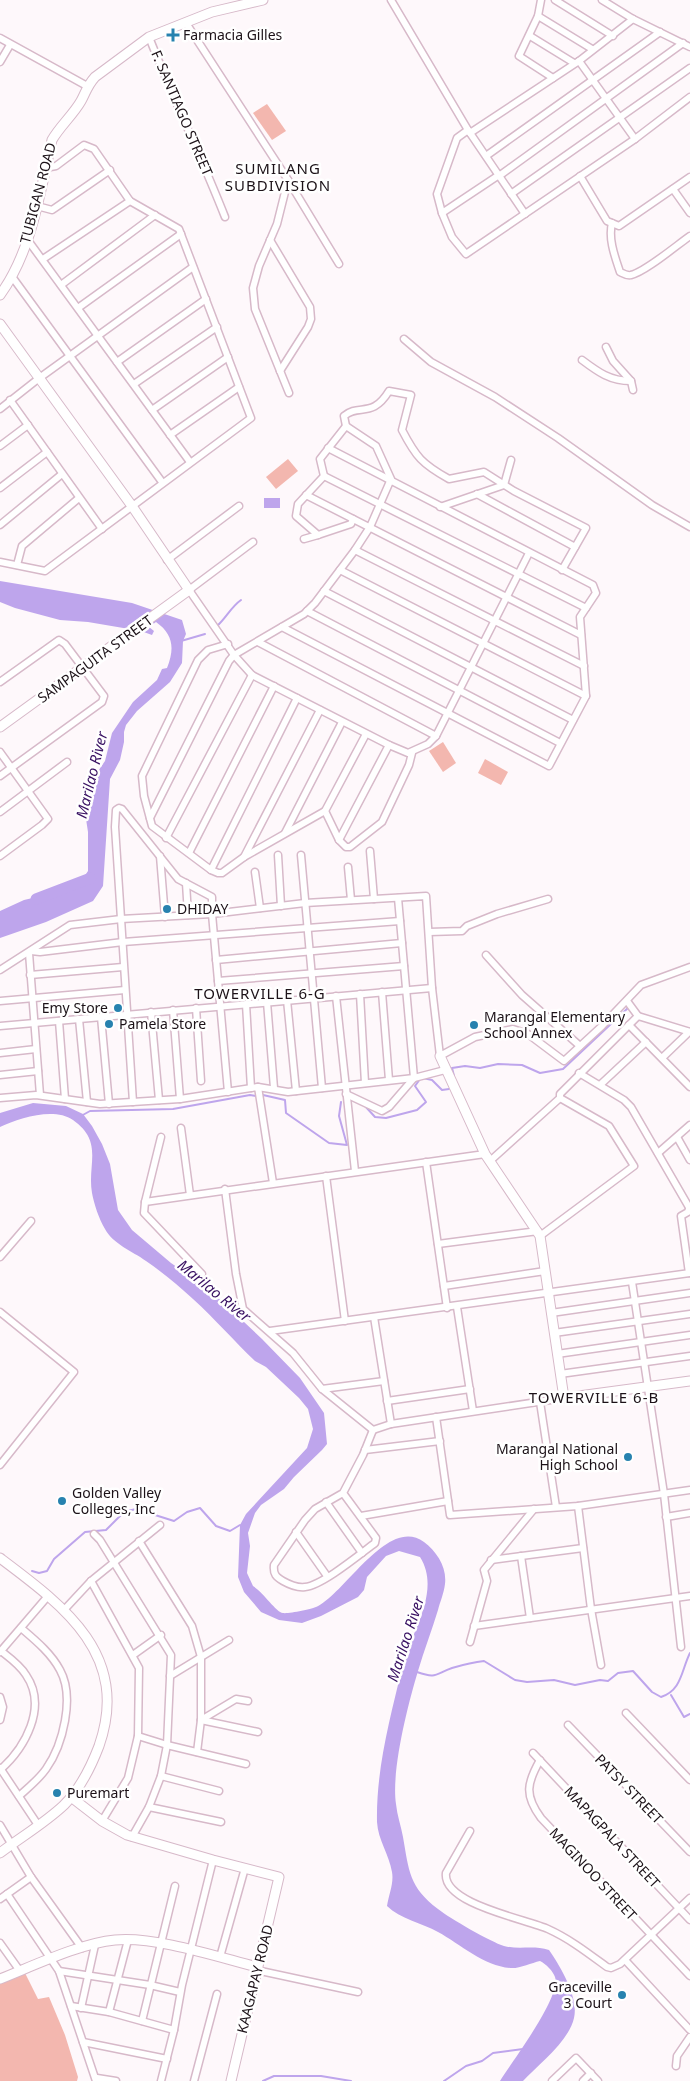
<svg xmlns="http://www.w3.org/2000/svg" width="690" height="2081" viewBox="0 0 690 2081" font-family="'Noto Sans',sans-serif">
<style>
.green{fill:#f3b7af}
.water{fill:#bea5ec}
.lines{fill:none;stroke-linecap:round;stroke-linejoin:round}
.stream{stroke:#bea5ec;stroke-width:2}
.river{stroke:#bea5ec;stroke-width:11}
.street-casing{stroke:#d7b9c9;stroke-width:9}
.secondary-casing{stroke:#d7b9c9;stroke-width:11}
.street{stroke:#fff;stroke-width:6}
.secondary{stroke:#fff;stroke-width:9}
.poi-dot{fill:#2782af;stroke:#fff;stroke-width:2}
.labels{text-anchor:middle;stroke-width:5;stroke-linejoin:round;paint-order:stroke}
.poi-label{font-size:14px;fill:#1c1218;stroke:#fff;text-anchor:start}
.street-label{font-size:14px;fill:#1c1218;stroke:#fff}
.neighbourhood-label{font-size:15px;letter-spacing:1px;fill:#1c1218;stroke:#fff}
.water-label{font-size:15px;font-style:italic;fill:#381062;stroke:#fff}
</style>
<rect width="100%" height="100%" fill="#fef8fb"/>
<g class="green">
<polygon points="267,104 286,131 272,140 253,113"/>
<polygon points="288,459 298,471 276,489 266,477"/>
<polygon points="443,742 456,763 443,772 429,751"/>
<polygon points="485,759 508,772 501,785 478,773"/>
<polygon points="25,1973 38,1999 49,1997 65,2035 78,2077 77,2081 0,2081 0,1982"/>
</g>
<g class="water">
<rect x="264" y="498" width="16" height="10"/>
<path d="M0 581 132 603 182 620 186 634 183 641 182 663 170 682 137 711 126 725 124 732V742L120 760 110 779 103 886 93 901 46 922 0 938V911L24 900 71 889 82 880 88 871V832L86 819 92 780 105 761 112 733 133 702 157 680 162 669 167 668C175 648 173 634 156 622L149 627 154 631 152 635 141 631 88 622 60 620 15 608 0 602Z"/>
<path d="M33 1103 66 1106 83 1114 92 1126 102 1144 110 1164 118 1210 132 1230 171 1263 210 1290 262 1339 300 1378 324 1413 327 1444 322 1450 294 1477 284 1489 261 1505 255 1513 248 1533 250 1546 247 1573 253 1586C263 1592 276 1612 283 1613 288 1614 312 1609 316 1607 345 1594 388 1515 424 1542 437 1552 447 1567 445 1584 444 1593 440 1602 438 1610 432 1630 424 1650 418 1671 408 1704 391 1771 396 1804 397 1815 401 1826 403 1837 409 1871 409 1887 438 1909 449 1918 491 1942 504 1946 519 1950 534 1945 549 1950 560 1966 579 1997 574 2018 569 2041 539 2064 523 2081H500C511 2063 562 1996 555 1977 553 1971 546 1964 540 1961 531 1963 519 1969 510 1968 484 1966 460 1944 438 1932 422 1923 400 1919 387 1906 389 1894 394 1883 392 1872 389 1854 378 1840 377 1822 376 1769 390 1719 402 1668 410 1633 442 1592 420 1557L399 1551 386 1556 367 1577 364 1590 358 1597 321 1616 302 1623 279 1620 261 1612 244 1592 238 1577 240 1525 246 1514 307 1448 313 1429 308 1409 299 1398 266 1367 255 1361C234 1341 215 1319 193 1299 179 1286 162 1272 146 1261 132 1251 113 1244 105 1229 99 1219 94 1204 92 1193 87 1164 104 1142 73 1120 54 1107 19 1118 0 1127V1113Z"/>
</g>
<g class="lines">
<g class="stream">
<path d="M217 626C226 618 231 607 241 600"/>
<polyline points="181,641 205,634"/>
<polyline points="454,1076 452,1068 465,1066 480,1068 498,1064 522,1065 540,1073 563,1069 629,1007"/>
<polyline points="423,1078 432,1080 442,1090 449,1089"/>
<polyline points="263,1095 285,1100 286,1113 329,1143 347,1145 339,1116 341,1102"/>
<polyline points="365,1106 375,1117 386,1118 417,1110 426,1102 415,1086 420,1079"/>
<polyline points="81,1116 90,1111 173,1109 250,1095 256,1096"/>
<polyline points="32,1571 39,1573 47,1571 54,1559 85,1532 106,1530 124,1512 136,1509 174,1521 187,1512 200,1508 216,1526 230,1531 240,1525"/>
<path d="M417 1672C437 1679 435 1674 452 1668 462 1665 474 1662 484 1661L515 1680 527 1682 554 1680 575 1685 600 1680 608 1681 618 1673 633 1671 652 1692 661 1697C682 1690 681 1671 690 1653"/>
<polyline points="671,1695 684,1717 690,1714"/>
<polyline points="263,2081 274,2076 321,2076 351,2081"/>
<polyline points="444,2081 466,2066 482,2061 493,2053 523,2049"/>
</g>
<polyline class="river" points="36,899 91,878"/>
<g class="street-casing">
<g id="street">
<polyline points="391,0 468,130 525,214"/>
<polyline points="541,0 538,16 519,56 553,78"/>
<polyline points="555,0 613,36"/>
<polyline points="602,0 633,19 690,47"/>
<polyline points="538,16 592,49"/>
<polyline points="186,23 288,180 339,264"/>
<polyline points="530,36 574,63"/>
<path d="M149 37C173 98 201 156 225 217"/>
<polyline points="0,38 87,86"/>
<polyline points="579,61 635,139"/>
<polyline points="0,62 10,45"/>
<polyline points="468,130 457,138 437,194 442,213 452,237 466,254 635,139 690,97"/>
<polyline points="470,133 579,61 633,19"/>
<polyline points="486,156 660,32"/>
<polyline points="499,176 683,43"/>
<polyline points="580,176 607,221 619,226 690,177"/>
<polyline points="288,180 277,224 259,266 253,288 255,309 289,393"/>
<polyline points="673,189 690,213"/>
<polyline points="511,194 690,68"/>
<polyline points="37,206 52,210 55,208 110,170"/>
<polyline points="442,213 499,175"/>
<path d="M612 223C608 239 615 257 620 272 624 274 627 276 631 275 645 272 677 245 690 236"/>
<polyline points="27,239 190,462"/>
<polyline points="270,240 310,307 311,319 308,327 280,371"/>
<polyline points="43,259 130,201"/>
<polyline points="13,278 162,482"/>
<polyline points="61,285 155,215"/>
<polyline points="78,308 181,234"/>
<polyline points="404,339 431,362 495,397 558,438 652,505 690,527"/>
<polyline points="606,347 613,361 631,381 633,390"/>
<path d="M582 360C598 372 610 381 631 381"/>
<polyline points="117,362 206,299"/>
<polyline points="134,384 217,327"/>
<polyline points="10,400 102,529"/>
<polyline points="0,409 38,379 193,267"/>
<polyline points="152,410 228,357"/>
<path d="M346 426 344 416C359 403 372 419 389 391L411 395 402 430C416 457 422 464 449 479L484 472 514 491 586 528 562 570"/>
<polyline points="170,435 239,387"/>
<polyline points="0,446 28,425"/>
<polyline points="324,476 586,608"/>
<polyline points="504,485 511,460"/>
<polyline points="0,488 47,452"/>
<polyline points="477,494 575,547"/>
<polyline points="306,495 581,635"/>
<polyline points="440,507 504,485"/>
<polyline points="0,525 62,474"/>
<polyline points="304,539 318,535"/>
<polyline points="253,542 189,590 234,655 252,675 389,745 408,753 428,744 436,736 529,553"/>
<polyline points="355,550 584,666"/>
<polyline points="167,560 239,506"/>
<polyline points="0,562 45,571 251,418 179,229 130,201 94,149 84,145 56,166 45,168"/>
<polyline points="17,565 22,546 79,498"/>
<polyline points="340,570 586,696"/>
<polyline points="324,591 573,720"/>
<polyline points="307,611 560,743"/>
<polyline points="282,627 549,766 586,696 580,617 596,593 593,585 328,448"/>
<polyline points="258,642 436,736"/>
<polyline points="228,644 208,650 198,660 142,776 144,796 152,826 211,870 218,873 222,873 244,857 325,811 339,840 346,847 350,847 382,822 409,765 412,753"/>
<polyline points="0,682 59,640 65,644 104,696 102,702 0,776"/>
<polyline points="0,752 48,819 42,825 0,856"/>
<polyline points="325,811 366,734"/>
<polyline points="0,812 67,762"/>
<polyline points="150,818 229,661 234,655 304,614 315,603 355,550 370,527 391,479 376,446 346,426 320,459 324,476 298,504 296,516 318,535 351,524 353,519"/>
<polyline points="285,833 342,722"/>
<polyline points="166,838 252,675"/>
<polyline points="339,840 389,745"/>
<polyline points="370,851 374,899"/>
<polyline points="189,853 274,686"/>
<polyline points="278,855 281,906"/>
<polyline points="301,855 322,1088"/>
<polyline points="160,856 165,917"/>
<polyline points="244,857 320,710"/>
<polyline points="348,867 351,900"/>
<polyline points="211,870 297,698"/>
<polyline points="255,872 260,908"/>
<polyline points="186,883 188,915"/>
<polyline points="429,932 462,931 467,926 497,914 548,899"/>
<polyline points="31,951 40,952 123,942 400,921"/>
<polyline points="29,953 40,1095"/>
<polyline points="486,955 522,995 580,1046"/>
<polyline points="216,960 402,943"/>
<polyline points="0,970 70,925 121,919 212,914 305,903 426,896 432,988 440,1056 475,1037 513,1029 528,1034 564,1061 602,1026 641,985 690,967"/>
<polyline points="30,975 123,967"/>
<polyline points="218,981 404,966"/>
<polyline points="382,992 389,1080"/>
<polyline points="360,994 365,1083"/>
<polyline points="336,996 355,1171"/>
<polyline points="287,1000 296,1091"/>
<polyline points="0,1001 125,990"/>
<polyline points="627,1001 638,1016"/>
<polyline points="267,1002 274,1088"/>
<polyline points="246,1004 251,1088"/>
<polyline points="196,1008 201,1081"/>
<polyline points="173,1010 180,1099"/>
<polyline points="151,1012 159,1100"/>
<polyline points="101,1017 109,1104"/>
<polyline points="79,1019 87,1102"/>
<polyline points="59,1021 65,1099"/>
<polyline points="629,1025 690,1087"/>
<polyline points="0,1026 432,988"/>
<polyline points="0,1053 36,1049"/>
<polyline points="662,1058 689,1032"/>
<polyline points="579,1073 624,1100 631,1107 690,1209"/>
<polyline points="0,1075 38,1071"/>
<polyline points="600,1085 646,1042"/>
<polyline points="258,1087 273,1183"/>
<polyline points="346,1094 382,1111 389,1107 414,1078 398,898"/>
<polyline points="0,1098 36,1095 100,1104 180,1099 258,1087 288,1092 414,1078 445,1070"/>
<polyline points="133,1102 115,827 116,810 119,808 122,809 178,879 212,897 212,914 228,1092"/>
<polyline points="181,1128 190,1195"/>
<polyline points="677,1137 690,1160"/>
<polyline points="658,1153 690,1125"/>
<polyline points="490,1161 560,1098 560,1094 638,1016 690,1032"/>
<polyline points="426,1162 447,1308"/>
<polyline points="326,1176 345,1321"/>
<polyline points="225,1189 236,1274 243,1309 293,1353 322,1389 373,1430"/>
<polyline points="145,1202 161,1137"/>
<polyline points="540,1236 634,1166 609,1126 560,1098"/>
<polyline points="438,1244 538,1231"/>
<polyline points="0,1257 31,1221"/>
<polyline points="689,1273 681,1216 688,1212 689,1209"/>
<polyline points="202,1274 144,1213 145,1202 485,1154"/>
<polyline points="632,1282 664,1494 681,1647"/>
<polyline points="444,1286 545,1271"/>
<polyline points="457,1307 473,1411"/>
<polyline points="0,1312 74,1372 0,1465"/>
<polyline points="551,1313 690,1293"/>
<polyline points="374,1317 391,1424"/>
<polyline points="270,1331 690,1273"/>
<polyline points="554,1333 690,1314"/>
<polyline points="557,1354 690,1335"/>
<polyline points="560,1374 690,1356"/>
<polyline points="322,1389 384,1381"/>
<polyline points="387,1401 470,1389"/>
<polyline points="540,1402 556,1507"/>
<polyline points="436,1417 450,1515 578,1506 690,1490"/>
<polyline points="373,1430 391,1424 564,1398"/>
<polyline points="365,1450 440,1441"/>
<path d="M343 1493 376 1538 375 1543C360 1554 323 1585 305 1587 297 1588 290 1585 283 1581 276 1577 273 1574 274 1565L305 1520 315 1509 343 1493 363 1455 373 1430"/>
<polyline points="326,1502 362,1553"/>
<polyline points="578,1506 591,1609 601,1665"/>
<polyline points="361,1516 448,1501"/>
<polyline points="666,1517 690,1513"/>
<polyline points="296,1532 327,1576"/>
<polyline points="94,1534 100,1540 171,1655 167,1745 161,1776 149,1807 132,1837"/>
<polyline points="139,1541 192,1626 201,1657 201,1720 197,1752"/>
<polyline points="521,1556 530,1618"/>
<polyline points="491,1560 583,1548"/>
<polyline points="91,1581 139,1668 138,1736 128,1778 102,1821"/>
<polyline points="64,1610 91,1581 160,1525"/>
<polyline points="474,1626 690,1596"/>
<polyline points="470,1642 487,1581 484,1570 534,1509"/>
<polyline points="0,1652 48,1596"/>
<polyline points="133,1655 161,1635"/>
<polyline points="170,1676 229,1640"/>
<polyline points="0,1697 3,1707 0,1720"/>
<polyline points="626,1713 690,1780"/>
<polyline points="201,1720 258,1732"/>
<polyline points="201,1720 236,1699 248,1701"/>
<polyline points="568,1725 690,1852"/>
<polyline points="138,1736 167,1745 246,1764"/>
<polyline points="533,1753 690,1920"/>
<path d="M540 1760C527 1783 524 1795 541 1818L690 1976"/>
<polyline points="0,1768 38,1825"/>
<path d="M0 1770C25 1748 48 1707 26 1675 20 1665 10 1658 1 1651"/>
<polyline points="161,1776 219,1791"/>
<path d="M19 1796C28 1788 39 1779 46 1769 63 1745 75 1697 60 1670 51 1653 35 1640 21 1628"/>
<polyline points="149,1807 221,1822"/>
<polyline points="0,1825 31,1877 82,1948"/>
<path d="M470 1831 446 1873C442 1904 526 1919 548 1929 570 1939 588 1953 607 1967L611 1968 620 1964 690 1898"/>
<polyline points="7,1894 59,1971 96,2081"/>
<polyline points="0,1899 31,1877"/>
<polyline points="0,1943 20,1971"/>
<polyline points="220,1957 245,1868"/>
<polyline points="625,1960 690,2030"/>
<polyline points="256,1970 358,1992"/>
<polyline points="59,1971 150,1985 180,1992"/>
<polyline points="71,2006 109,2012 174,2030"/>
<polyline points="81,2008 95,1945"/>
<polyline points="109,2012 128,1940"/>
<polyline points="142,2021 175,1886"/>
<polyline points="83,2042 167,2059"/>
<polyline points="676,2066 677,2056 690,2037"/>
<polyline points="97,2078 116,2081"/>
<polyline points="161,2081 174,2030 182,1985 213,1860"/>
<polyline points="194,2081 217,1994"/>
<polyline points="552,2081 576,2058 598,2081"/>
<polyline points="583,2081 591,2073"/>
</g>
</g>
<g class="secondary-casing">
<g id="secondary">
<path d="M0 295C32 251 40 192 52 140 60 126 73 115 81 101 86 92 87 86 95 77L149 37 212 12 263 0"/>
<polyline points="0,324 132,506 189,590 0,727"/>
<polyline points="440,1056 485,1154 540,1236 564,1398 690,1381"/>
<path d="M0 1558C64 1606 131 1655 99 1746 91 1767 80 1789 64 1805 45 1823 21 1837 0 1853"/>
<polyline points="71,1797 102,1821 127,1835 213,1860 279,1877 231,2081"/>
<path d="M0 1979C33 1966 81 1943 115 1940 155 1936 218 1957 257 1967"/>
</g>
</g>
<use href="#street" class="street"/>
<use href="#secondary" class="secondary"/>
</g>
<g class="poi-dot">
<path d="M170.5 27.5h5v5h5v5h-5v5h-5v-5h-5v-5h5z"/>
<circle cx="167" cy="909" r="5"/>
<circle cx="118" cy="1008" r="5"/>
<circle cx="109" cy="1024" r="5"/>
<circle cx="474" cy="1025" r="5"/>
<circle cx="628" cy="1457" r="5"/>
<circle cx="62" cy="1501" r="5"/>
<circle cx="57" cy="1793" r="5"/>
<circle cx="622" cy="1995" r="5"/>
</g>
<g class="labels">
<g class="poi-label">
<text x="183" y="40">Farmacia Gilles</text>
<text x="177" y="914">DHIDAY</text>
<text x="108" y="1013" text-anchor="end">Emy Store</text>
<text x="484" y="1022">Marangal Elementary<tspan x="484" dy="16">School Annex</tspan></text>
<text x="119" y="1029">Pamela Store</text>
<text x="618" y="1454" text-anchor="end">Marangal National<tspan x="618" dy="16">High School</tspan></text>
<text x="72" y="1498">Golden Valley<tspan x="72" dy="16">Colleges, Inc</tspan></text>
<text x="67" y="1798">Puremart</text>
<text x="612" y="1992" text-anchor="end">Graceville<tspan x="612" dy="16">3 Court</tspan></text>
</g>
<g class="street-label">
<text transform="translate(182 113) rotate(67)" y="5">F. SANTIAGO STREET</text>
<text transform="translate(38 193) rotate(-75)" y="5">TUBIGAN ROAD</text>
<text transform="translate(95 659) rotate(-36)" y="5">SAMPAGUITA STREET</text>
<text transform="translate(629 1789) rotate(46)" y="5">PATSY STREET</text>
<text transform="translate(612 1837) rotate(47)" y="5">MAPAGPALA STREET</text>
<text transform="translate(593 1874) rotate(47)" y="5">MAGINOO STREET</text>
<text transform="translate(255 1979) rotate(-76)" y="5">KAAGAPAY ROAD</text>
</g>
<g class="neighbourhood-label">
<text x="278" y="174">SUMILANG<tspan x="278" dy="17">SUBDIVISION</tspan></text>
<text x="260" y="999">TOWERVILLE 6-G</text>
<text x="594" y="1403">TOWERVILLE 6-B</text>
</g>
<g class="water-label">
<text transform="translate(92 775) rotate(-76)" y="5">Marilao River</text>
<text transform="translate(214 1291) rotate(39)" y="5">Marilao River</text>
<text transform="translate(406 1639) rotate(-72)" y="5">Marilao River</text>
</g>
</g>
</svg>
